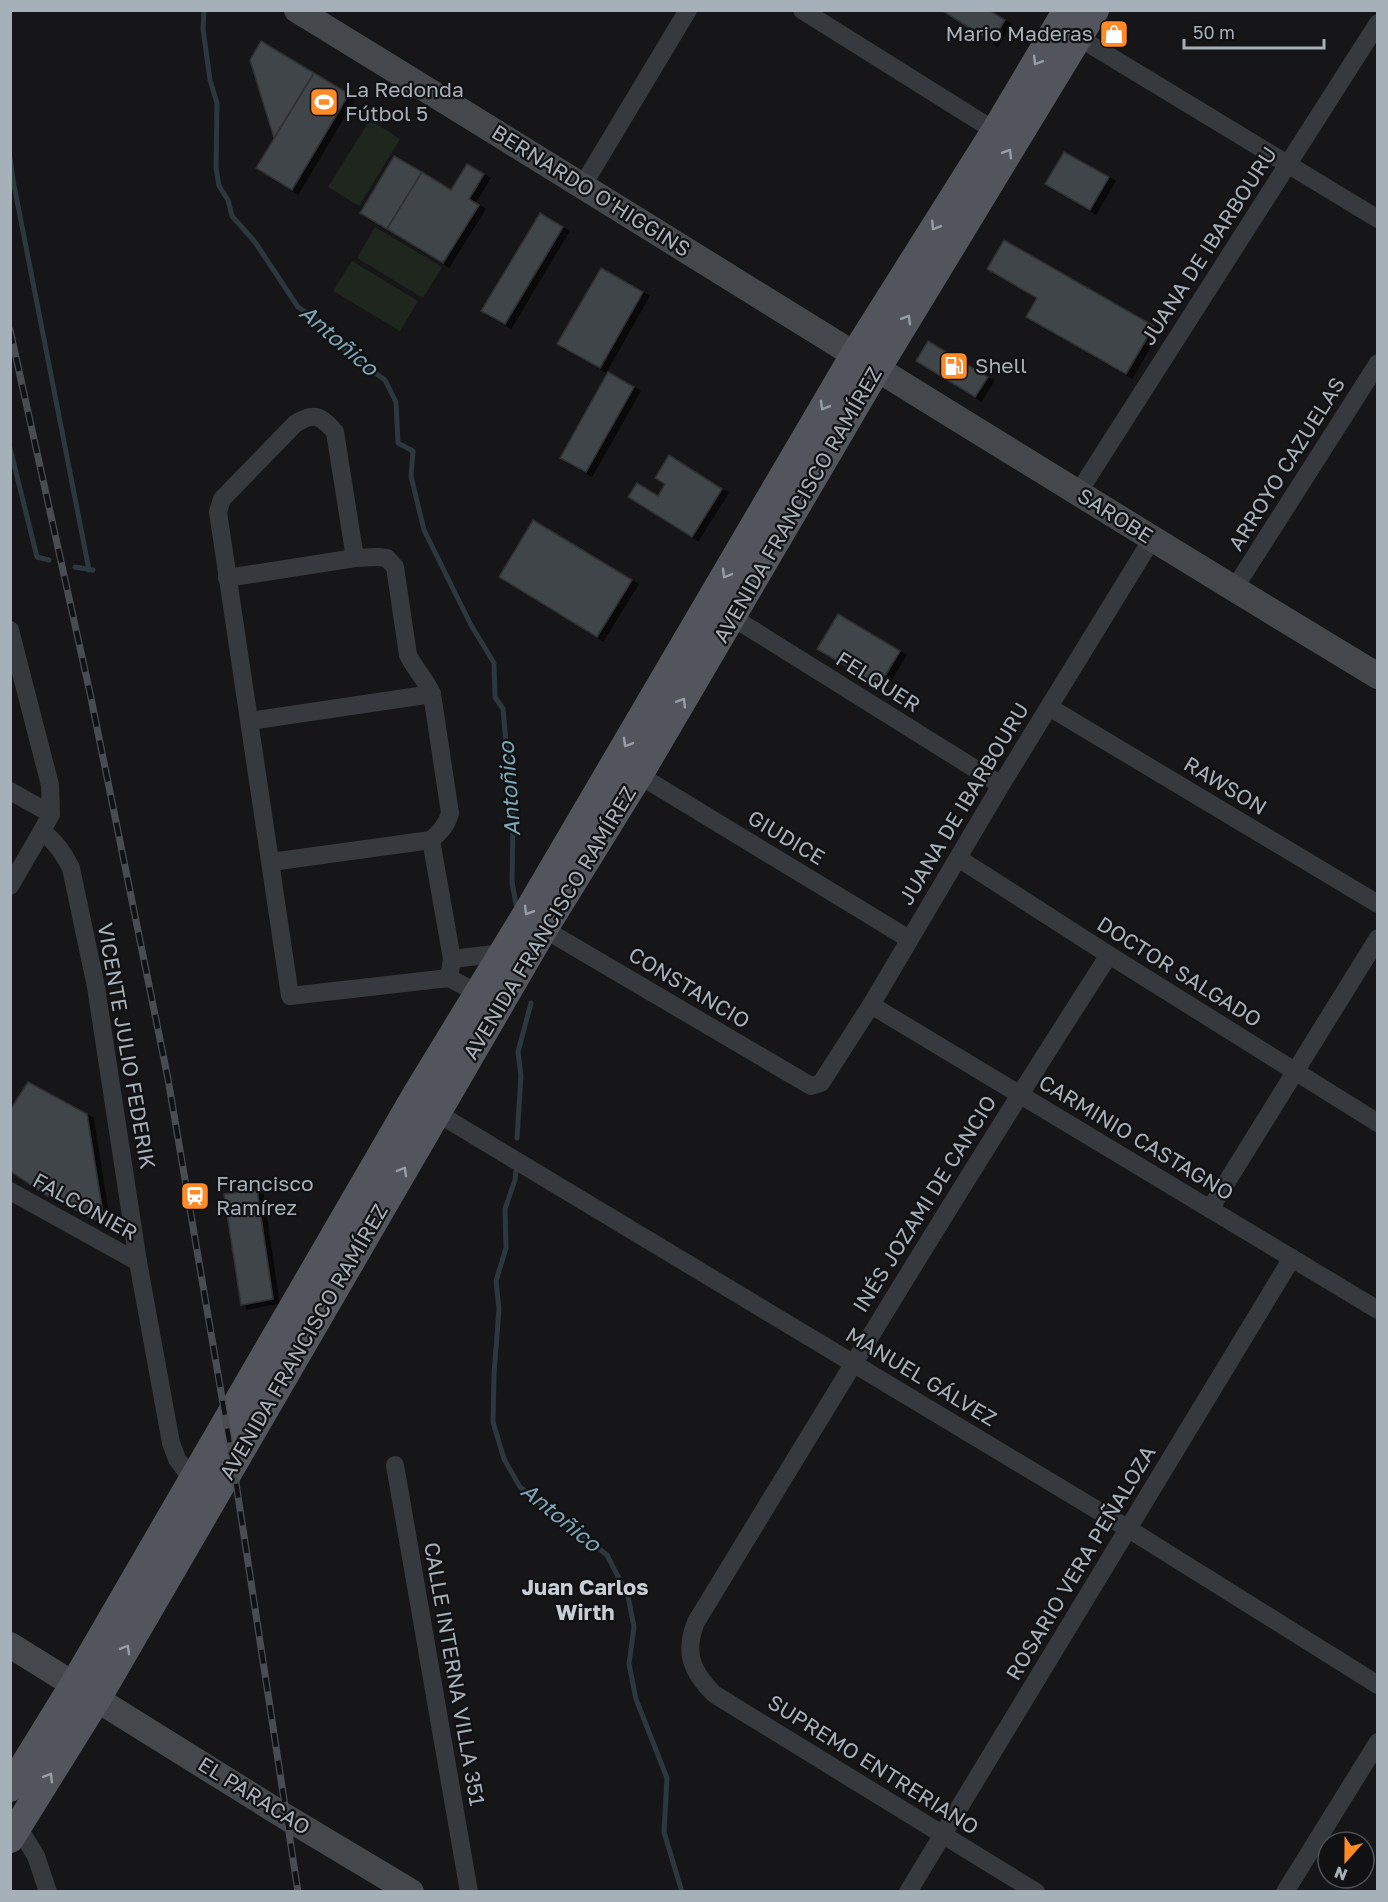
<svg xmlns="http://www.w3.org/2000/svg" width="1388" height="1902" viewBox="0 0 1388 1902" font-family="'Golos Text',sans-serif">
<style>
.green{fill:#1e261d}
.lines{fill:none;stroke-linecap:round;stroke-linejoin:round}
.stream{stroke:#2b383d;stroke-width:5}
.building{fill:#414448;stroke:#2f3034;stroke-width:1.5;filter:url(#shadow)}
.street{stroke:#36393d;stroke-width:18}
.secondary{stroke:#44484d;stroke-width:26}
.primary{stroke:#52565c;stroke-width:28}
.rail-casing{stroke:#494d52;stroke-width:7}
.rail{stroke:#111113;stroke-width:4.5;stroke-dasharray:14;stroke-linecap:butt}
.oneway{stroke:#959ea6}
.labels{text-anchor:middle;stroke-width:4.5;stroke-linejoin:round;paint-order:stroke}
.poi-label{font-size:21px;fill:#a6b0b9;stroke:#111113;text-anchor:start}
.street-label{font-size:21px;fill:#a6b0b9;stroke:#111113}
.water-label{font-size:22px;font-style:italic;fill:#7ba7b7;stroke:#111113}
.neighbourhood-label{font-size:22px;font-weight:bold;fill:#c8ced5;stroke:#111113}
</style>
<defs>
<filter id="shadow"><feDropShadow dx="6" dy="4" stdDeviation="0" flood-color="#0009"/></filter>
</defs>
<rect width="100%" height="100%" fill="#161618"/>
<g class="green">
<polygon points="370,120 400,139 359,206 328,187"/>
<polygon points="375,227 442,267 423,298 357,258"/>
<polygon points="352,261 418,301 400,331 333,291"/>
</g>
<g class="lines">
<g class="stream">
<polyline points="204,10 203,29 210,80 217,103 216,168 219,186 228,200 232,216 255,242 298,307 317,320 350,355 385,380 396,402 398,443 413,451 411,476 424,530 471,625 494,663 495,697 503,709 513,819 512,882 517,910"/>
<polyline points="10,158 13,180 89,570"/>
<polyline points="10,448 37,557 49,560"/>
<polyline points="75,567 93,570"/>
<polyline points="517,1138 521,1076 518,1052 531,1003"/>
<polyline points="516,1171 515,1180 505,1209 506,1248 496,1281 499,1309 494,1374 493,1422 504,1459 520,1487 607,1555 628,1596 634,1627 629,1664 636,1699 667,1778 664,1832 682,1892"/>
</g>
</g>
<g class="building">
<polygon points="941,10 989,10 1005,20 992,42"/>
<polygon points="261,41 314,73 274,138 250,60"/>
<polygon points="314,73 349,94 292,190 256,168"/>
<polygon points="1064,152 1109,177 1090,210 1045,184"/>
<polygon points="394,156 422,172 387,229 360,213"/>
<polygon points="467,164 484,174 469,199 479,205 443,263 387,229 422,172 451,190"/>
<polygon points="540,213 563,227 505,324 481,311"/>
<polygon points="1004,240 1154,326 1126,374 1026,317 1037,298 987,269"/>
<polygon points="601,268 643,292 600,368 557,344"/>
<polygon points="928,341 988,377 975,397 916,361"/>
<polygon points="608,372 634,387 586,472 560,458"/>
<polygon points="669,455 722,489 692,537 628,497 637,483 658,496 665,484 655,478"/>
<polygon points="533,520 632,580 597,637 499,577"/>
<polygon points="838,614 900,651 879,686 817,649"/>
<polygon points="28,1082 87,1114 103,1214 95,1220 46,1195 10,1171 10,1110"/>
<polygon points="257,1190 273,1299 241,1305 224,1194"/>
</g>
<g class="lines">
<g class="street">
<polyline points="802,10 995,131"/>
<polyline points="1078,37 1378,219"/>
<polyline points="583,185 688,10"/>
<polyline points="1078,493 1378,23"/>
<path d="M355 558 335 432C321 415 313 412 295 424L222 499 218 512 290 996 449 978 478 993"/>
<path d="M227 578 355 558 378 557 387 558 395 567 408 655C415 669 426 680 432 694L450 813C447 825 440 832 431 840L452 959 449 978"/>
<polyline points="1234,589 1378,363"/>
<polyline points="732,617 1001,785"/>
<path d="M10 630 50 785 51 814 42 831C56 842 63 853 71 868L96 987 138 1262 171 1443 177 1459 192 1479"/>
<polyline points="1049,707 1378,904"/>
<polyline points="250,721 432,694"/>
<polyline points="639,775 909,939"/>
<polyline points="10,791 51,814"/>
<polyline points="958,858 1109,955 1378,1123"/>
<polyline points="271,862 431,840"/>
<polyline points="10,886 42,831"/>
<polyline points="544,929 811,1086 821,1083 871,1005 1001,785 1152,539"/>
<polyline points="452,959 503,953"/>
<polyline points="871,1005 1378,1310"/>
<polyline points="437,1113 1127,1528 1378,1685"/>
<polyline points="10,1191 138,1262"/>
<polyline points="1210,1209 1378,938"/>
<polyline points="395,1465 469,1892"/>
<polyline points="18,1827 36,1856 48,1892"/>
<polyline points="908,1892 1292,1258"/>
<path d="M1036 1892 714 1694C691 1671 684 1652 696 1622 832 1399 967 1175 1109 955"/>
<polyline points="1285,1892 1378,1742"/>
</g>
<g class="secondary">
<path d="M297 10C658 231 1015 457 1378 676"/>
<polyline points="10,1645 286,1817 411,1892"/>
</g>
<g class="primary">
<polyline points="10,1788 74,1684 417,1093 525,916 854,355 995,131 1067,10"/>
<polyline points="10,1839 97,1699 542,932 639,775 877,369 1095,10"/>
</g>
<g class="rail-casing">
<polyline id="rail" points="10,330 90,693 168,1079 233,1463 298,1892"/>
</g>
<use href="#rail" class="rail"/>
</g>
<defs><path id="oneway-chevron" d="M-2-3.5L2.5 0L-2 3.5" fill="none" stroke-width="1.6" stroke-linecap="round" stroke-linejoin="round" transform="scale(1.5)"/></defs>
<g class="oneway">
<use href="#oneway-chevron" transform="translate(1037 61) rotate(121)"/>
<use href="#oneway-chevron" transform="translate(1008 153) rotate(-59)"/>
<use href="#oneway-chevron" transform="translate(935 226) rotate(122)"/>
<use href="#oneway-chevron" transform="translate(907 319) rotate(-59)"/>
<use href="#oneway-chevron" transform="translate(824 406) rotate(120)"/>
<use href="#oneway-chevron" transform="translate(726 574) rotate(120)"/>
<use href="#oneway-chevron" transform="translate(682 702) rotate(-59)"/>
<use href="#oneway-chevron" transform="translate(627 743) rotate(120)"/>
<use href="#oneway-chevron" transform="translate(528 911) rotate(121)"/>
<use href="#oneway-chevron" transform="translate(403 1171) rotate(-60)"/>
<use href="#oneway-chevron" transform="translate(126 1649) rotate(-60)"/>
<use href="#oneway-chevron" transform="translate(49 1777) rotate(-58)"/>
</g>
<defs>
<g id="shop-square" transform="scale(1.5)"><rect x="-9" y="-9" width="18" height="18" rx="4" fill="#ff8a26" stroke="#111113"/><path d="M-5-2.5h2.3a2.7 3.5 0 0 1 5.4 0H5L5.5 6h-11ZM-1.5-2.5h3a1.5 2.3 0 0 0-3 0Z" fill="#fff"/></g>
<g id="stadium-square" transform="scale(1.5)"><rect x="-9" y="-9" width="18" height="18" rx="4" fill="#ff8a26" stroke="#111113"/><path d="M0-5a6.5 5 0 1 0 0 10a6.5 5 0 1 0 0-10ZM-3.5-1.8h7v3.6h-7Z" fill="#fff"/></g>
<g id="fuel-square" transform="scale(1.5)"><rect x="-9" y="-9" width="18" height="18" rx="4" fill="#ff8a26" stroke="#111113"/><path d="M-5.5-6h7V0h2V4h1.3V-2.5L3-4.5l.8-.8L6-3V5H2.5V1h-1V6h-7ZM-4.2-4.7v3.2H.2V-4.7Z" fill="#fff"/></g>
<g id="station-square" transform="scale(1.5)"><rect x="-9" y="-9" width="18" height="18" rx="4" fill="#ff8a26" stroke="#111113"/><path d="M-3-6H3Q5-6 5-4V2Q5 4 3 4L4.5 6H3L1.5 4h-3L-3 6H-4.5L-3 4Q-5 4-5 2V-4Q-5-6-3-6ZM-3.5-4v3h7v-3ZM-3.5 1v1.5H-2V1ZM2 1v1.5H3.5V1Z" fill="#fff"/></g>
</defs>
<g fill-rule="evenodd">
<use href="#shop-square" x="1114" y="34"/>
<use href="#stadium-square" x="324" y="102"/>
<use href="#fuel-square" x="954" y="366"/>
<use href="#station-square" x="195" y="1196"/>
</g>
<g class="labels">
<g class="poi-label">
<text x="1093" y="41" text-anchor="end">Mario Maderas</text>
<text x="345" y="97">La Redonda<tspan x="345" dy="24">Fútbol 5</tspan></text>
<text x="975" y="373">Shell</text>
<text x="216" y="1191">Francisco<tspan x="216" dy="24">Ramírez</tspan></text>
</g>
<g class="street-label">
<text transform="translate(591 191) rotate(32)" y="7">BERNARDO O'HIGGINS</text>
<text transform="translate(1209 246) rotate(-57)" y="7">JUANA DE IBARBOURU</text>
<text transform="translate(1287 464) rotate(-58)" y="7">ARROYO CAZUELAS</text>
<text transform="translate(798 505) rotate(-60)" y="7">AVENIDA FRANCISCO RAMÍREZ</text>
<text transform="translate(1115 516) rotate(32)" y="7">SAROBE</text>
<text transform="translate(878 682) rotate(32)" y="7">FELQUER</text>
<text transform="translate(1225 786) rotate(31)" y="7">RAWSON</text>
<text transform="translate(964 804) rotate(-59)" y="7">JUANA DE IBARBOURU</text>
<text transform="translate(786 838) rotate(31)" y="7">GIUDICE</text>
<text transform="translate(550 923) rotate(-59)" y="7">AVENIDA FRANCISCO RAMÍREZ</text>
<text transform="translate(1179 972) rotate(32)" y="7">DOCTOR SALGADO</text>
<text transform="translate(689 988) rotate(31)" y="7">CONSTANCIO</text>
<text transform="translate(126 1046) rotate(80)" y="7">VICENTE JULIO FEDERIK</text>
<text transform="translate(1136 1138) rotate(31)" y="7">CARMINIO CASTAGNO</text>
<text transform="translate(925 1204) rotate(-58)" y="7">INÉS JOZAMI DE CANCIO</text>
<text transform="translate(85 1207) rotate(29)" y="7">FALCONIER</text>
<text transform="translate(304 1342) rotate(-60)" y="7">AVENIDA FRANCISCO RAMÍREZ</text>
<text transform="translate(921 1377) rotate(31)" y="7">MANUEL GÁLVEZ</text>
<text transform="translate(1081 1563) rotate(-59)" y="7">ROSARIO VERA PEÑALOZA</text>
<text transform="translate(454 1674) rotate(80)" y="7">CALLE INTERNA VILLA 351</text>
<text transform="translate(873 1765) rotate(32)" y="7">SUPREMO ENTRERIANO</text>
<text transform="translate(254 1796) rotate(32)" y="7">EL PARACAO</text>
</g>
<g class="water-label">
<text transform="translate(339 340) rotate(41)" y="8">Antoñico</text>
<text transform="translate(509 789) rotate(-94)" y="8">Antoñico</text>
<text transform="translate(561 1517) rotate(39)" y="8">Antoñico</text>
</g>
<g class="neighbourhood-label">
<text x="585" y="1595">Juan Carlos<tspan x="585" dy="25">Wirth</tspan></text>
</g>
</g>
<rect width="1388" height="1902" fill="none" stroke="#a6b0b9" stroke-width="24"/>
<g transform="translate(1346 1860) rotate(201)"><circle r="28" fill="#111113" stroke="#4d5155" stroke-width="1.5"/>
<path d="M0-4.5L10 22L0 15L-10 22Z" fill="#ff8a26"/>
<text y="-9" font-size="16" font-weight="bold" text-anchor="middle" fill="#a6b0b9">N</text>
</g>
<path d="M1184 39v9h140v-9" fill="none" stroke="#a6b0b9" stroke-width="3"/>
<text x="1193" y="39" font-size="18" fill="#a6b0b9" stroke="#111113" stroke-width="4.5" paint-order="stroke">50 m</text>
</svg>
